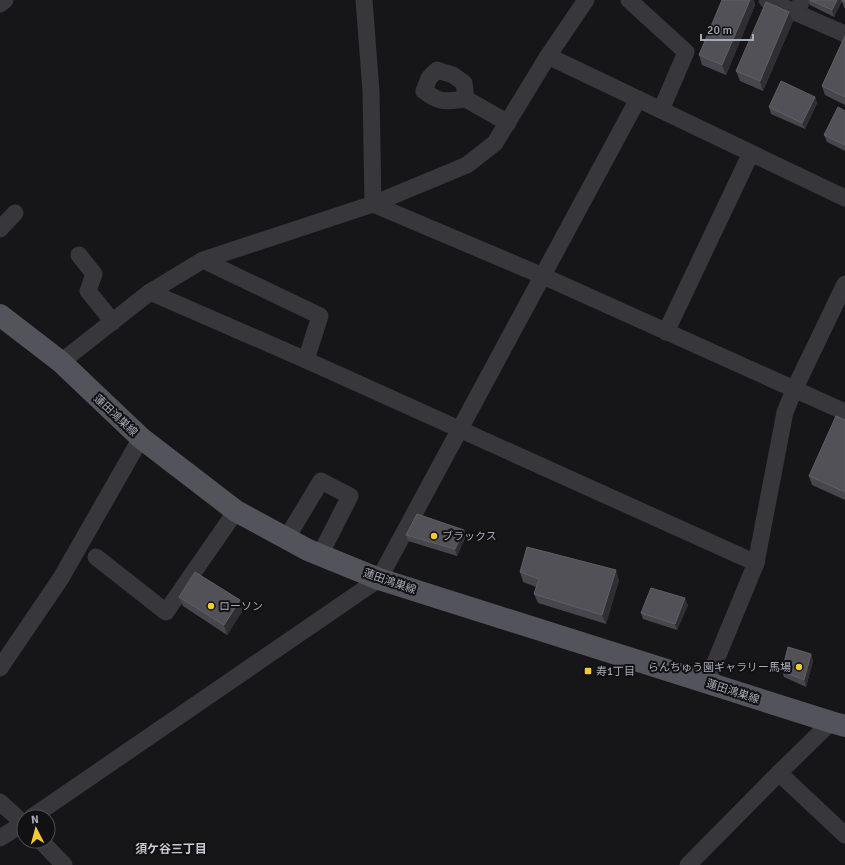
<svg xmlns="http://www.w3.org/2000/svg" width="845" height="865" viewBox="0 0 845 865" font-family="Signika,'Noto Sans JP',sans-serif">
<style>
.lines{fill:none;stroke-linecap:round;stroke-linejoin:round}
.minor{stroke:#37373c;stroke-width:17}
.major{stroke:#53535b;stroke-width:22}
.wall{fill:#47464c}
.shaded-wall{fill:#2f2e32}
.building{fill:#525158;stroke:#5f5f66}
.poi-dot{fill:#f1ca34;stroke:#111012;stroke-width:1.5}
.labels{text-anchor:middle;stroke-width:4;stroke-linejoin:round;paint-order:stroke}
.street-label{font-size:11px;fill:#a7aab7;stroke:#111012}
.poi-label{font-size:11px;fill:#a7aab7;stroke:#111012;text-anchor:start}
.neighbourhood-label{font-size:12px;font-weight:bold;fill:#c8cad3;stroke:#111012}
</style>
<rect width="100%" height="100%" fill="#161517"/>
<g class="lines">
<g class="minor">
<polyline points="364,0 371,91 373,204"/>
<polyline points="629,0 686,52 661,110"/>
<polyline points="767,0 845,34"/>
<polyline points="0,4 5,0"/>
<polyline points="796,13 802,0"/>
<polyline points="548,56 845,198"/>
<path d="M466 99C446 101 441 104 424 91L429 78 437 70 453 75 464 83 466 99 508 123"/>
<polyline points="373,204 543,276 845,412"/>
<polyline points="0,229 15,213"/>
<polyline points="79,255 94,274 88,291 113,322"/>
<polyline points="203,260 320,316 306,360"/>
<polyline points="150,292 306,360 756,563"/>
<polyline points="666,332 751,153"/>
<polyline points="61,362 150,292 203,260 373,204 467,165 495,143 548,56 586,0"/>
<polyline points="286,539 321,481 350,496 320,555"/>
<polyline points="96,557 166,612 236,511"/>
<polyline points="0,668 61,578 141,438"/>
<polyline points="707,682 756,563 785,412 795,388 845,284"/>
<polyline points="779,773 845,835"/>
<polyline points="0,802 24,824"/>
<polyline points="32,817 379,579 638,99"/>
<polyline points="0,838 24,823"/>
<polyline points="41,841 64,865"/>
<polyline points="688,865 779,773 831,722"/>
</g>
<polyline class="major" points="0,315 61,362 141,438 236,511 308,550 379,579 831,722 845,726"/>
</g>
<g class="wall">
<polygon points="722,0 754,0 755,5 726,75 702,65 699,55"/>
<polygon points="808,0 845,0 845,8 844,8 842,1 834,17 810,5"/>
<polygon points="789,12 793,21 763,91 740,81 736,71"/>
<polygon points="845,36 845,105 825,95 822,86"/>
<polygon points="815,97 817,103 805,129 771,114 769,107"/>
<polygon points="845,111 845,151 827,142 824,135"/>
<polygon points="845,420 845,500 812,485 809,476"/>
<polygon points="464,530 466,536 457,556 408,541 406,535"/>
<polygon points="520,572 619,580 606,624 538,603 534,594 536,587 523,582"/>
<polygon points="179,597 240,600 243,610 227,635 183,606"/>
<polygon points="688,605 677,630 643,619 641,613"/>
<polygon points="811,654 813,661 806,687 784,677 782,671"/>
</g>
<g class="shaded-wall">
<polygon points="750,0 754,0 755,5 726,75 722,65"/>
<polygon points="837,0 842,0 834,17 832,10"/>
<polygon points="789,12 793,21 763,91 760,81"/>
<polygon points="815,97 817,103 805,129 802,123"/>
<polygon points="464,530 466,536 457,556 455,549"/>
<polygon points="616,570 619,580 606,624 602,615"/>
<polygon points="685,598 688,605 677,630 675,624"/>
<polygon points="240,600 243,610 227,635 224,625"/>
<polygon points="811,654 813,661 806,687 804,680"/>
</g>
<g class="building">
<polygon points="722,0 750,0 722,65 699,55"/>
<polygon points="810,0 837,0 832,10"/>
<polygon points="842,0 845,0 845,3 842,1"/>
<polygon points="766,2 789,12 760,81 736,71"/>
<polygon points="845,36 845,97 822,86"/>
<polygon points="781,81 815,97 802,123 769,107"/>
<polygon points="838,107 845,111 845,145 824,135"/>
<polygon points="836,416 845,420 845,492 809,476"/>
<polygon points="417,514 464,530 455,549 406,535"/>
<polygon points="527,547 616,570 602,615 534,594 539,579 520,572"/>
<polygon points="195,572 240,600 224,625 179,597"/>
<polygon points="651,588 685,598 675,624 641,613"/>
<polygon points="788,647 811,654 804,680 782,671"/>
</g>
<g class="poi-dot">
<circle cx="434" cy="536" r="4"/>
<circle cx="211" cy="606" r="4"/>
<circle cx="799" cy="667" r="4"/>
<rect x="584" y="667" width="8" height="8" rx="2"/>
</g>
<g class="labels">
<g class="street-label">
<text transform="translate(116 415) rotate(43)" y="4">蓮田鴻巣線</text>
<text transform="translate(390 581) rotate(19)" y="4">蓮田鴻巣線</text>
<text transform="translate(733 691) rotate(18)" y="4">蓮田鴻巣線</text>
</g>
<g class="poi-label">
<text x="442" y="540">ブラックス</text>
<text x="219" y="610">ローソン</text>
<text x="791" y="671" text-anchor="end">らんちゅう園ギャラリー馬場</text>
<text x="596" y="675">寿1丁目</text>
</g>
<g class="neighbourhood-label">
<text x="171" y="853">須ケ谷三丁目</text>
</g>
</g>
<g transform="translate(36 829) rotate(354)"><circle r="19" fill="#111012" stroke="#4d4e54"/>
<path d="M0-3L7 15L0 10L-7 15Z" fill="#f1ca34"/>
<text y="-6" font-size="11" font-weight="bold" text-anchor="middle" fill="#a7aab7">N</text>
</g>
<path d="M701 34v6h52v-6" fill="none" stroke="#a7aab7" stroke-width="2"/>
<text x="707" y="34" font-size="12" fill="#a7aab7" stroke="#111012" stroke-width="3" paint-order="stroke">20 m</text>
</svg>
